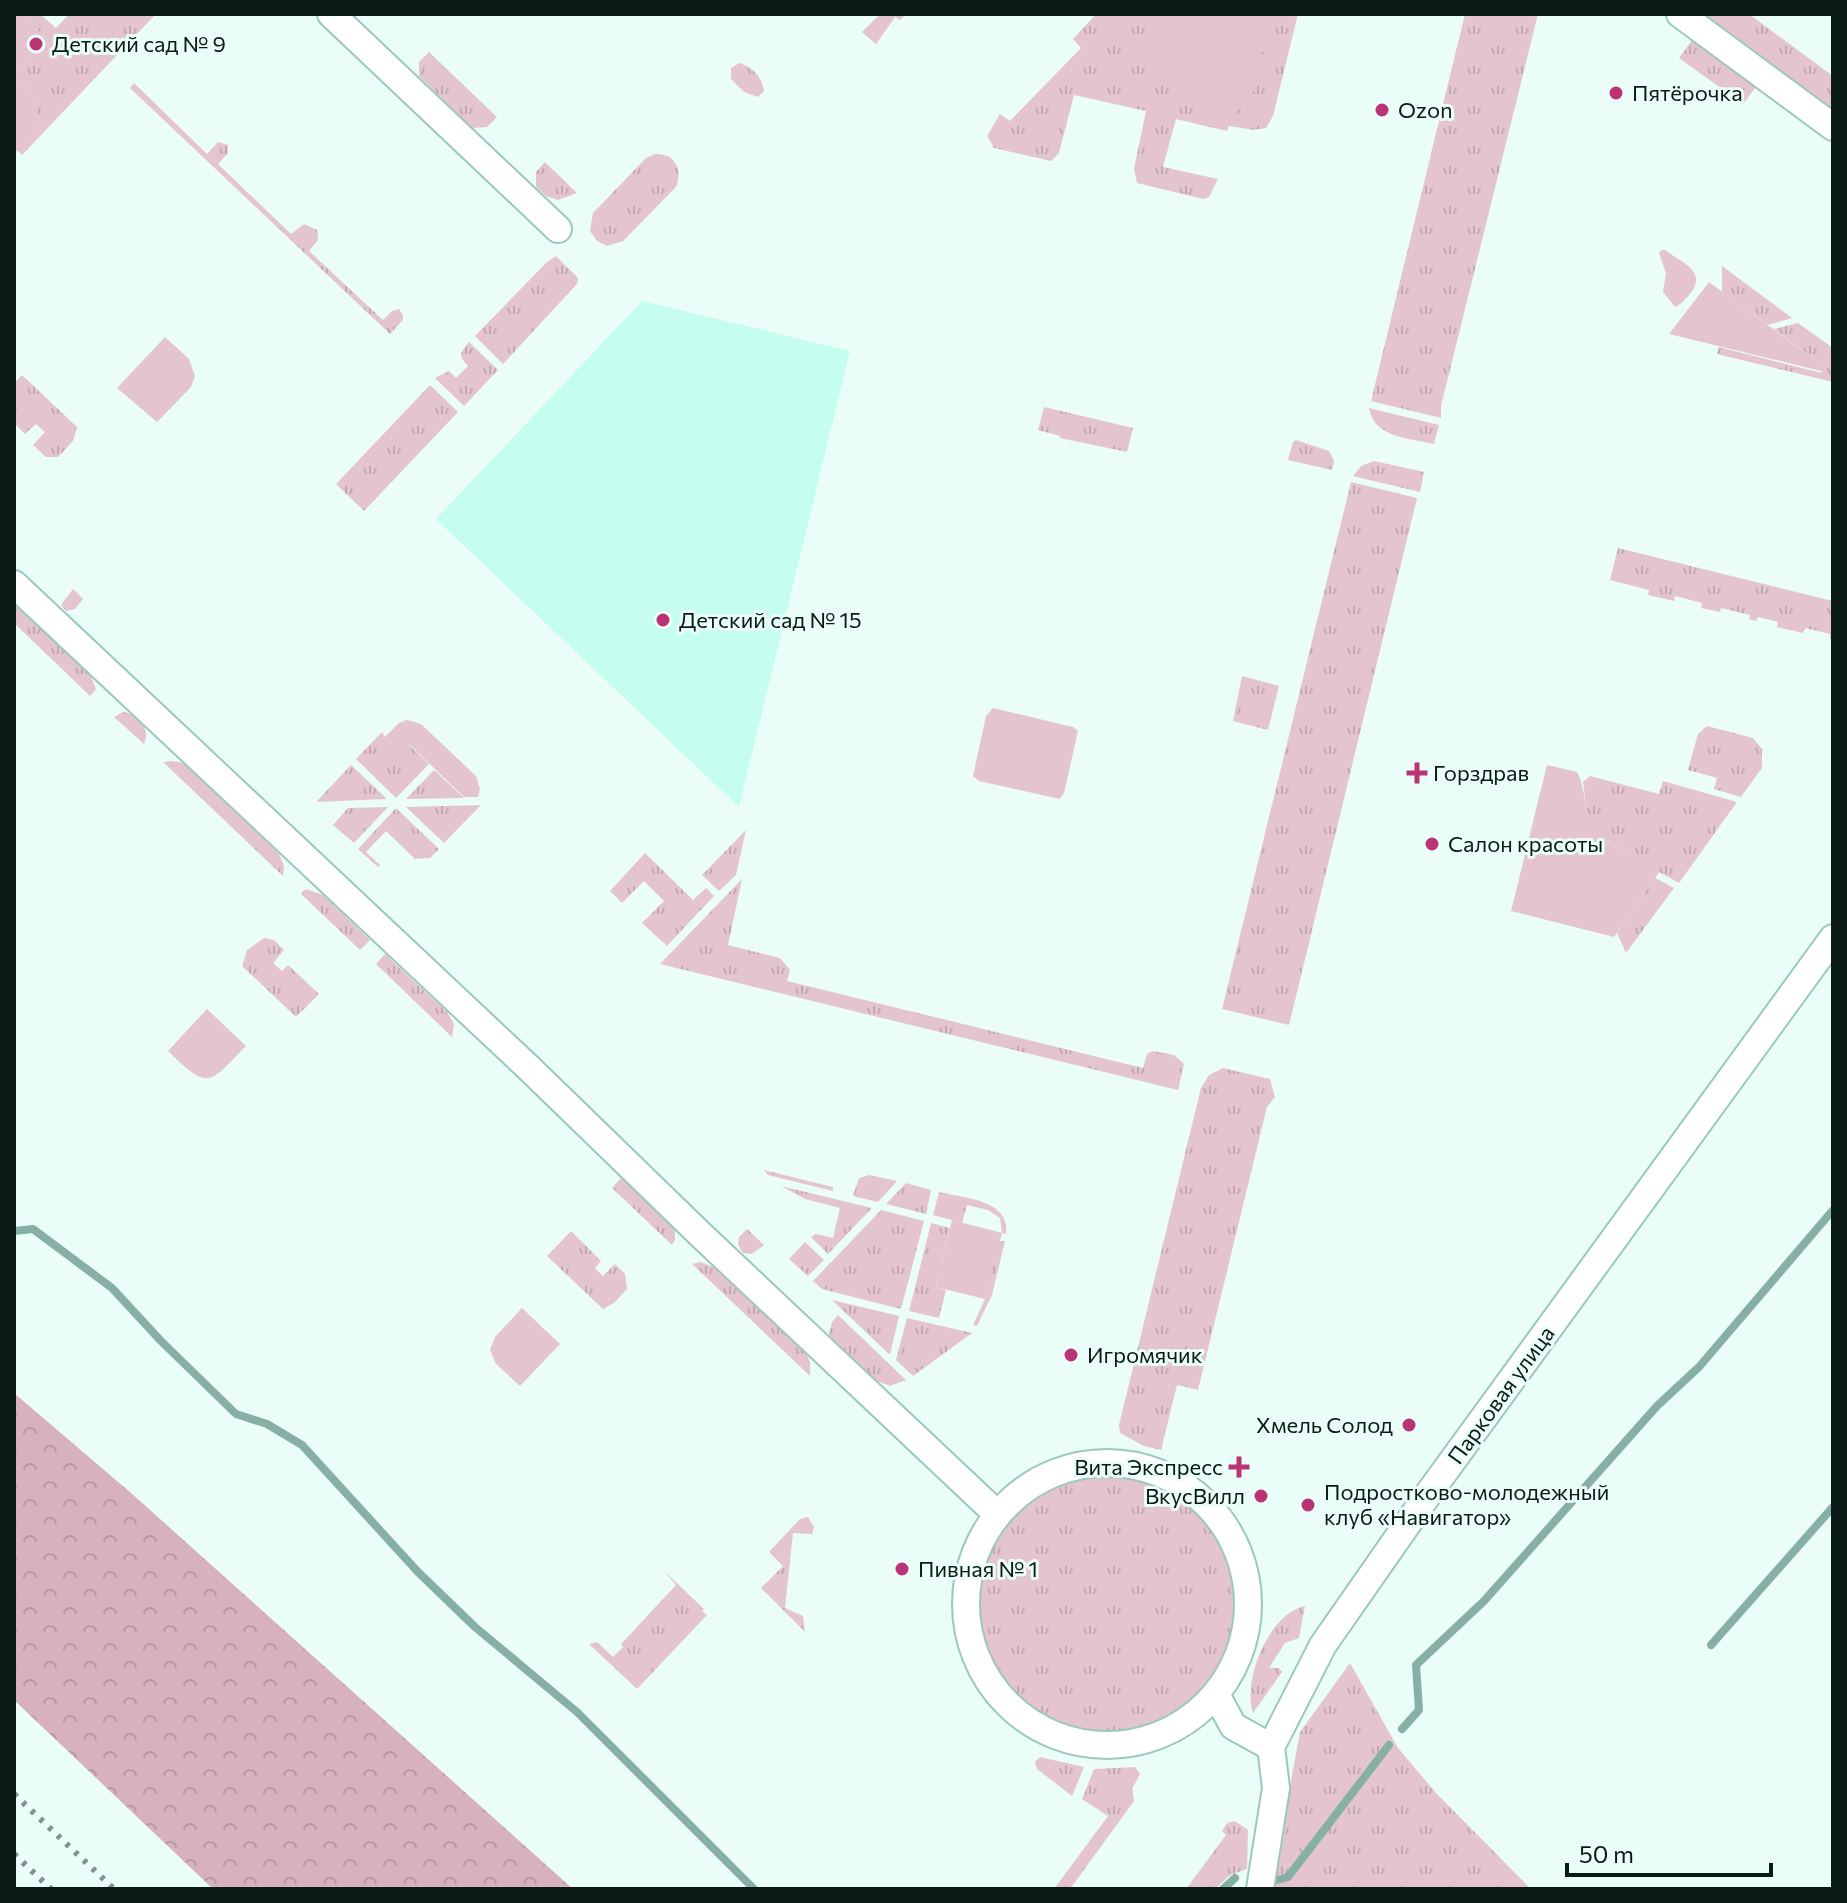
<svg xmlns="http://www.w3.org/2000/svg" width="1847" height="1903" viewBox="0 0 1847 1903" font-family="Commissioner,sans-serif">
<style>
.built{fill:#c5fdef}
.grass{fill:url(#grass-tufts)}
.forest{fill:url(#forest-crowns)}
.park{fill:#e4c4cf}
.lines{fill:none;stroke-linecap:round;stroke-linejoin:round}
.stream{stroke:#86afa5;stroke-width:8}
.minor-casing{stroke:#9bc8bd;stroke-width:30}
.minor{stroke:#fff;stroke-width:26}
.rail{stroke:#82938f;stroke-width:6;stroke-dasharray:4 8;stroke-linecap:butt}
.poi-dot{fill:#ba3375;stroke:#ebfdf8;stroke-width:3}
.labels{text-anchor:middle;stroke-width:6;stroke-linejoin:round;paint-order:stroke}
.poi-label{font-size:22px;fill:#0a1b17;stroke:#ebfdf8;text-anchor:start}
.street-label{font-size:22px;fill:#0a1b17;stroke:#ebfdf8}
</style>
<defs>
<pattern id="grass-tufts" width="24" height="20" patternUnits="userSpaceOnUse" patternTransform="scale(2)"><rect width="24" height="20" fill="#e4c4cf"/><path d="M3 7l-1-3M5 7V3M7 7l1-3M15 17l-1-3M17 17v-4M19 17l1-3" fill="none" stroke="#c2a8b1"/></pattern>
<pattern id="forest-crowns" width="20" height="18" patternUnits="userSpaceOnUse" patternTransform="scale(2)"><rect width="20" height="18" fill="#d7b1be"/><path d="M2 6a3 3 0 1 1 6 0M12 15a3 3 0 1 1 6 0" fill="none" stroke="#b798a3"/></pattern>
</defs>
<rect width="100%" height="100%" fill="#ebfdf8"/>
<polygon class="built" points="642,301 850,351 739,807 436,519"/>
<g class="grass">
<polygon points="21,14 40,14 56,28 69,14 156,14 22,155 17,150 41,125 25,79 14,90 14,73 47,39"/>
<polygon points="880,14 906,14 900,20 895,17 876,44 862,32"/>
<polygon points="1096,14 1298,14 1273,116 1266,128 1254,130 1229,126 1227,131 1176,119 1163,167 1218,179 1209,197 1203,199 1137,183 1134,169 1146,111 1074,95 1059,153 1051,161 994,148 987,136 1000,114 1010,121 1081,48 1073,39"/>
<polygon points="1465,14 1538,14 1441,406 1441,418 1371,401"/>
<polygon points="1700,14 1749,14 1833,76 1833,112"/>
<polygon points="1692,40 1756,87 1743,104 1679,58"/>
<polygon points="429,52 497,117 487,127 472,128 419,76 419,62"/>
<path d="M739 63C752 66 762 77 764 91L758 97 744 92 731 79V68Z"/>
<polygon points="134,83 207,154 218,142 228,145 228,153 218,164 291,234 304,224 317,230 318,240 309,251 383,320 392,311 399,309 403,315 403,320 390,334 130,88"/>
<path d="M655 154C675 153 683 170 676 187L623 241 607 246 597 241 590 231 593 213 646 158Z"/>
<polygon points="545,162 577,193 558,200 546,196 536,187 536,172"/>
<polygon points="556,256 578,278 577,284 503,364 475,336 547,262"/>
<polygon points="1722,266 1792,318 1768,325 1722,292"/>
<polygon points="1798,323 1833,348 1833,382 1717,354 1719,347 1822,373 1825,367 1774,329"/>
<polygon points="469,342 498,370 464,406 435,378 449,371 456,378 468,366 462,359 461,353"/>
<polygon points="22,375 77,427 73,441 58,457 46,457 33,445 45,432 36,424 25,434 14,423 14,383"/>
<polygon points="430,385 458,412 364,511 336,484"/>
<polygon points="1044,407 1133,428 1127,452 1060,438 1060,436 1038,430"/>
<path d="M1369 408 1439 425 1434 444C1409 438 1374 438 1369 408Z"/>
<polygon points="1296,440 1329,451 1334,461 1332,470 1288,460 1293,442"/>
<polygon points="1374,461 1424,472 1420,492 1353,476 1361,466"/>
<polygon points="1351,482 1417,498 1289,1025 1222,1009"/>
<polygon points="1618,548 1833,601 1833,640 1830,639 1830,634 1805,628 1803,633 1777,627 1778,622 1758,617 1756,621 1749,619 1750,615 1721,608 1720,612 1701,608 1702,603 1675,596 1674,601 1648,595 1649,590 1610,580"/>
<polygon points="73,589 83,599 75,609 66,611 61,605"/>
<polygon points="14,602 89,672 96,689 90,696 14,623"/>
<polygon points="1242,676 1279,686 1268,730 1233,721"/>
<path d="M123 712C139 714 151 730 144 744L114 717Z"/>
<polygon points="1707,726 1753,738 1762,749 1762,768 1741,797 1714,789 1717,778 1688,770 1698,734"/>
<polygon points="382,732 385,737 381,742 397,757 409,745 429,764 396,798 356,759"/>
<polygon points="172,761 184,763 279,854 284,866 283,876 163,762"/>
<polygon points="351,765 387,799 316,802"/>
<polygon points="434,770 464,798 406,799"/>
<path d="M1590 776 1659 794 1663 781 1737 802 1679 883C1656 869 1602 845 1590 820 1585 809 1585 793 1583 782Z"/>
<polygon points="481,805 444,843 406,807"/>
<polygon points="388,807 354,843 333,825 348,808"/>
<polygon points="396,808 439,849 430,858 415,859 386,831 366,852 380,865 378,867 358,849"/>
<polygon points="746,830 736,875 719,891 702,875"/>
<polygon points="645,853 693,900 706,888 714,896 667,946 642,923 664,901 644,881 622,903 610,891"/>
<polygon points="1655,878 1674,888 1626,953 1617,933"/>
<polygon points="742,879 728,945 780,958 790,970 787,981 1143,1068 1147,1054 1153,1051 1174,1055 1184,1064 1178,1090 660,964"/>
<polygon points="306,889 323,895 370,940 360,950 301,894"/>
<polygon points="264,938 274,940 284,950 273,963 282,971 288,965 319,994 296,1017 242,966 247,950"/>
<polygon points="385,954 447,1012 454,1024 452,1037 376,964"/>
<polygon points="1223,1068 1270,1079 1275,1097 1267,1107 1198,1390 1177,1385 1161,1450 1144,1446 1120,1433 1119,1425 1201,1088 1209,1075"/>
<polygon points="764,1170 833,1187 833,1191 768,1175"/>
<polygon points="869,1175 897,1181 878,1202 853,1196 859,1178"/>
<polygon points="621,1178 675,1228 675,1240 672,1245 612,1188"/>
<polygon points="906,1183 931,1190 926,1214 886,1204"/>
<polygon points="781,1186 872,1208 828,1254 811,1237 816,1234 833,1238 840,1208 805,1199"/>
<path d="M939 1192C964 1198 1011 1200 1006 1234L1002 1233 1000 1218 988 1210 967 1205 962 1223 933 1215Z"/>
<polygon points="881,1210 924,1221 901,1309 822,1289 813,1281"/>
<polygon points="931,1223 950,1228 936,1287 946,1290 939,1318 909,1311"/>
<polygon points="747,1229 764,1245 752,1254 743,1253 738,1245 739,1237"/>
<polygon points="571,1231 601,1261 595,1268 603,1276 615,1264 625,1274 627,1289 614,1303 603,1309 547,1256"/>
<polygon points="999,1241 1005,1241 992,1295 977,1326 973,1325 985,1299"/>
<polygon points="805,1242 824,1260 808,1276 789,1259"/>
<polygon points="700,1262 717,1268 807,1355 810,1362 810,1376 692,1264"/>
<polygon points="832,1300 899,1316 890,1354 889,1354"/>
<polygon points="838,1315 906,1380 890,1386 877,1381 829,1335 832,1322"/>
<polygon points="907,1318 972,1333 913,1376 896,1360"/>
<circle cx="1107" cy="1604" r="127"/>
<polygon points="808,1517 814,1527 812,1534 793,1533 785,1608 803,1616 805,1632 761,1588 783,1566 769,1552 800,1519"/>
<polygon points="664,1571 704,1609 702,1611 707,1615 637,1689 589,1644 597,1642 613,1657 623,1647 621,1644 676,1585"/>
<path d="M1305 1606 1299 1638 1285 1643 1269 1668H1279L1282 1672 1253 1713C1242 1680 1269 1613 1305 1606Z"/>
<polygon points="1350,1663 1398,1748 1436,1793 1531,1889 1271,1889 1300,1732"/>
<polygon points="1040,1757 1084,1767 1072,1796 1037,1769 1035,1762"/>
<polygon points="1135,1767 1140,1774 1132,1789 1134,1801 1070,1889 1054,1889 1108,1816 1082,1799 1094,1769"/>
<polygon points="1235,1821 1248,1830 1247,1869 1230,1875 1215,1889 1186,1889 1226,1835 1222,1831 1227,1823"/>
</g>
<polygon class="forest" points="14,1393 131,1493 573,1889 213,1889 14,1700"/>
<g class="park">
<polygon points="14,14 21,14 47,39 14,73"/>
<polygon points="1181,14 1189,14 1267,74 1228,124 1145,61"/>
<path d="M1193 14H1278C1273 33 1271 63 1245 52Z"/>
<polygon points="25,78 41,125 14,154 14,90"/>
<path d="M1661 250H1665C1682 263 1708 271 1690 294 1684 300 1682 304 1675 307L1663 292 1666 273 1659 253Z"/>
<polygon points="1709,282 1825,367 1825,372 1669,334"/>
<polygon points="165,337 189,359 195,376 191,387 157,422 117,388"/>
<polygon points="993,708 1073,727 1078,731 1064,793 1060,799 979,781 973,776 986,716"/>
<polygon points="407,720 421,724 476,776 480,789 478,797 464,797 410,745 397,758 380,742 399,723"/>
<path d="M1547 765 1577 772C1586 788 1583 807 1592 822 1605 845 1638 859 1660 871L1614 937 1511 911Z"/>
<path d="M207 1009 246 1046C208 1085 209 1091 168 1051Z"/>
<polygon points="952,1220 1002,1233 985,1299 936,1287"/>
<polygon points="522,1308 560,1344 520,1386 496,1364 490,1350 495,1337"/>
</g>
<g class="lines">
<g class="stream">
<polyline points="14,1231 33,1229 112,1288 161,1341 236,1414 267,1424 302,1445 418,1572 475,1627 577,1712 754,1889"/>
<polyline points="1711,1645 1833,1507"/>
<polyline points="1402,1729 1419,1710 1416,1665 1484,1601 1657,1406 1699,1367 1833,1210"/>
<polyline points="1277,1880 1288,1877 1389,1745"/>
<polyline points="1223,1889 1235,1878"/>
</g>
<g class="minor-casing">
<g id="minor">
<polyline points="331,14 558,229"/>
<polyline points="1680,14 1833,127"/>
<polyline points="14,584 531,1070 701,1235 997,1514"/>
<circle cx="1107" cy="1604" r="141"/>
<polyline points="1216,1694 1233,1726 1271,1747"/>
<polyline points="1260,1889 1276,1788 1271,1747 1323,1645 1429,1493 1833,938"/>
</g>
</g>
<use href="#minor" class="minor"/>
<g class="rail">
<polyline points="14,1794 114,1889"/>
<polyline points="14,1854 51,1889"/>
</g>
</g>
<g class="poi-dot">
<circle cx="36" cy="44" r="8"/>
<circle cx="1616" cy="93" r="8"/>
<circle cx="1382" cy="110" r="8"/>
<circle cx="663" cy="620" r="8"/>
<path d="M1413 761h8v8h8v8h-8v8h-8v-8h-8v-8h8z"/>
<circle cx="1432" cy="844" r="8"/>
<circle cx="1071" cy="1355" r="8"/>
<circle cx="1409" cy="1425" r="8"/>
<path d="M1235 1455h8v8h8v8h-8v8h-8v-8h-8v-8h8z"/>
<circle cx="1261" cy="1496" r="8"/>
<circle cx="1308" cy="1505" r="8"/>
<circle cx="902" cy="1569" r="8"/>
</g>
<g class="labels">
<g class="poi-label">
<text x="52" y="52">Детский сад № 9</text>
<text x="1632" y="101">Пятёрочка</text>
<text x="1398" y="118">Ozon</text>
<text x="679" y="628">Детский сад № 15</text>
<text x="1433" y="781">Горздрав</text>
<text x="1448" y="852">Салон красоты</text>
<text x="1087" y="1363">Игромячик</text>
<text x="1393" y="1433" text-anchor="end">Хмель Солод</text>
<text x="1223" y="1475" text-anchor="end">Вита Экспресс</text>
<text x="1324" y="1500">Подростково-молодежный<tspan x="1324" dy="25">клуб «Навигатор»</tspan></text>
<text x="1245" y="1504" text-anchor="end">ВкусВилл</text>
<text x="918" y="1577">Пивная № 1</text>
</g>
<g class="street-label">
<text transform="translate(1501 1395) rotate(-54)" y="8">Парковая улица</text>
</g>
</g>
<rect width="1847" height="1903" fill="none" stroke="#0a1b17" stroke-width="32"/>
<path d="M1567 1863v12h204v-12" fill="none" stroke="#0a1b17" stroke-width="4"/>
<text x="1579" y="1863" font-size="24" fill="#0a1b17" stroke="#ebfdf8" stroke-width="6" paint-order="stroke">50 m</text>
</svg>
